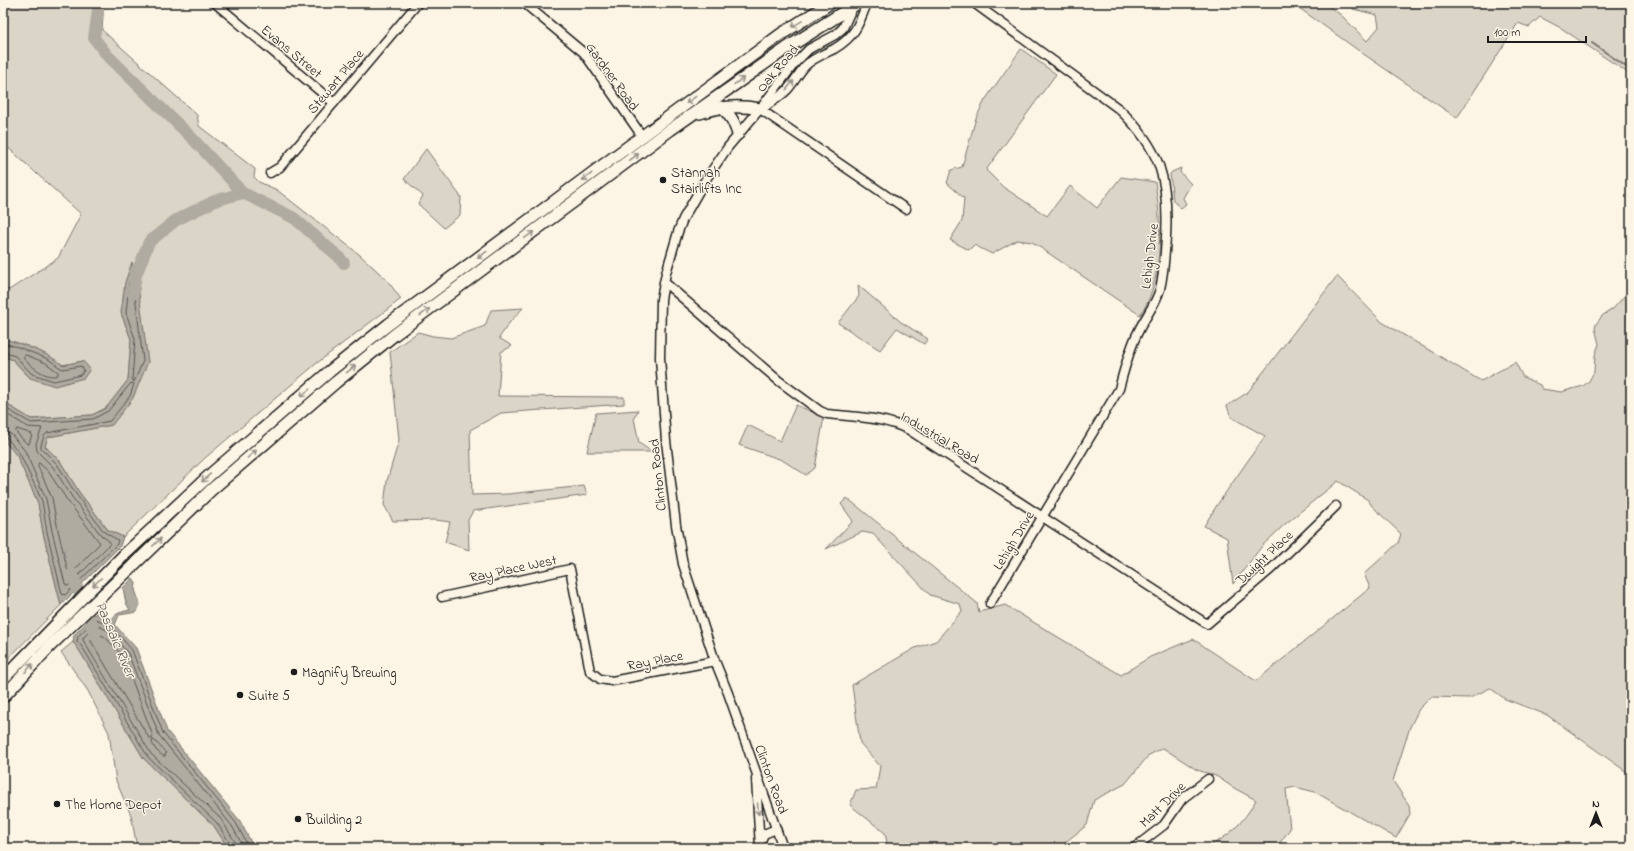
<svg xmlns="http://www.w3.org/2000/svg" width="1634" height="851" viewBox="0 0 1634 851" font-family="'Indie Flower',sans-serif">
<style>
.green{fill:#dbd5c8;stroke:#7c7872}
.water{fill:#b0aba1;stroke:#75726c}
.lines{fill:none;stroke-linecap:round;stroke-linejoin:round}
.shore{stroke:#575551;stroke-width:1}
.stream{stroke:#75726c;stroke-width:2}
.river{stroke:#b0aba1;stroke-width:12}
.minor-casing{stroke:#1c1c1c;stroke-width:11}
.highway-casing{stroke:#1c1c1c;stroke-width:14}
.minor{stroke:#fcf5e5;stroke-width:8}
.highway{stroke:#fcf5e5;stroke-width:11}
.oneway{stroke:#97938b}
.poi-dot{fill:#1c1c1c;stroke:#fcf5e5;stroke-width:1.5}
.labels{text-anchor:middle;stroke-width:3;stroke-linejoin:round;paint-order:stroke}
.street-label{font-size:14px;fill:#1c1c1c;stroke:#fcf5e5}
.poi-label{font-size:14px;fill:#1c1c1c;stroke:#fcf5e5;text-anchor:start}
.water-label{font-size:15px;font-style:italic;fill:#575551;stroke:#fcf5e5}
</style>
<rect width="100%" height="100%" fill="#fcf5e5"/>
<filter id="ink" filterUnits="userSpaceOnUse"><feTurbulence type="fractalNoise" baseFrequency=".025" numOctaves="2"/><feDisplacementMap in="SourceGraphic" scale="8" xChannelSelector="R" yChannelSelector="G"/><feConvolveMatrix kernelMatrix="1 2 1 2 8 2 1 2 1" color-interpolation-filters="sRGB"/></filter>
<g filter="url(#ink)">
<g class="green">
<path d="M3 3H104L102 30 197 115 199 126 255 169 254 177 259 182 277 190 360 255 387 280 401 299 317 363 205 458 123 537 108 530 79 492 60 461 45 446 48 437 112 425 148 362 121 313 131 339 128 380 106 408 92 415 31 419 3 402V356L13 360 30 378 83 361 63 365C45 352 25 344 3 339V288L9 290 58 258 81 214 3 143Z"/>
<polygon points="1292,3 1324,3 1341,15 1367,41 1379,27 1377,15 1353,9 1350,3 1631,3 1631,75 1561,28 1540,17 1529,27 1518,23 1457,118 1362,53"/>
<path d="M1021 49 1056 74 986 170 1003 187 1047 216 1070 186 1097 208 1121 177 1155 182C1161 218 1163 261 1150 296 1148 302 1144 309 1140 315L1032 242 1017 240 992 254 974 245 969 250 950 240 962 221 964 198 947 183 951 170 962 167 976 118 985 100Z"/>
<polygon points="426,149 461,197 460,215 444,228 418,204 423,196 404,179"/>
<polygon points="1181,168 1180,172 1191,184 1183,198 1186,204 1181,208 1175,203 1173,200 1170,174 1172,172"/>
<path d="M1337 276 1382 322 1481 381 1515 362 1523 377 1540 385 1542 389 1561 392 1583 386 1589 381 1594 372 1595 355 1599 344 1595 328 1596 324 1603 315 1613 309 1631 288V775L1547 715 1505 699 1490 688 1470 698 1431 697 1419 709 1410 727 1393 781 1409 805 1410 814 1396 838 1315 792 1295 787 1286 789 1290 829 1276 848H1205C1229 837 1243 823 1256 800L1234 788 1216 776 1197 770 1163 748 1149 755 1125 784 1094 800 1087 825 1058 848H888L885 833 850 805 856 790 876 789 880 766 860 743 852 685 915 648 936 641 962 611 960 604 930 595 873 534 862 532 826 549 853 521 841 504 847 498 977 603 979 612 1005 605 1121 675 1150 657 1193 639 1256 681 1370 588 1364 574 1398 543 1401 534 1372 506 1368 500 1338 481 1284 525 1262 546 1233 584 1227 538 1204 526 1217 505 1265 436 1231 417 1227 406 1248 392Z"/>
<polygon points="858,285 901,322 928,339 924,344 897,328 880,350 838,323 859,296"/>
<polygon points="523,308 510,322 499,338 512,346 501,352 498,396 624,397 624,404 501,413 470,430 472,495 508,494 584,486 587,495 473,511 468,520 469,550 445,542 450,522 436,520 393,521 384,505 387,481 399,440 390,352 418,332 433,336 451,338 485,326 491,310"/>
<polygon points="796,405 824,417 815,468 806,475 782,460 739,445 748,425 780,441"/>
<polygon points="638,410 634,418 639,443 652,452 587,452 596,413"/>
<polygon points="3,439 17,456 38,503 43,533 61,605 3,664"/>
<polygon points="73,642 79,650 144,759 214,826 228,848 137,848 131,815 116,781 109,733 88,691 61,652"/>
</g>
<g class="water">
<polygon points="132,262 138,285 148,362 133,398 112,425 48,437 45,446 60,461 79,492 108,530 123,537 120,546 61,605 43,533 38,503 17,456 3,439 3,402 31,419 92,415 106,408 128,380 131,339 121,313 125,282"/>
<path d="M3 339C25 344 45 352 63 365L83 361 90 369 84 378 55 386 30 378 13 360 3 356Z"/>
<path d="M133 578 136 583 135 590 140 604 137 612 119 615 115 625 136 648 167 731 240 821 254 848H228L214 826 144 759 79 650 73 642 74 635 96 613 110 622C115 613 120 612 130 610L126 603 123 588Z"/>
</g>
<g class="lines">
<g class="shore">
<polygon points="132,281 134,286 143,361 134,382 132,380 135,339 126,313 129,283"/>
<polyline points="3,343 18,347 48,359 62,369 81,366 84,370 81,375 54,381 32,374 15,356 3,352"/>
<path d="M24 356 26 355 46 363 58 372V375C47 380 31 366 24 359Z"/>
<polyline points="3,407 31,423 93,419 108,411 131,383 134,384 130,396 110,421 47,433 44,436 41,445 41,448 57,464 76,494 104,532 118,540 117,544 65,595 62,594 47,532 42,501 20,454 7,438 3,437"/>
<polyline points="3,412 28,427 42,428 36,444 37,451 53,467 72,497 101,535 110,542 110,544 68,586 65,584 52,531 46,499 25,451 11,434 3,432"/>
<polygon points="17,429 32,434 29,444 27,444 16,432"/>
<polygon points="39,463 48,471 67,500 100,543 71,574 68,572 58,530 52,498 38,466"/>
<polygon points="97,633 105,637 123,656 153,736 152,739 149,738 91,641"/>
<polygon points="153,740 155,741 166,753 165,756 163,756 156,750 152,743"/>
<polyline points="231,848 231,845 217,823 148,757 83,648 77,641 78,636 96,619 111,626 132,650 163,733 236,823 249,848"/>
<polyline points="236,848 235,842 221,819 151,754 83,640 83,638 96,625 109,631 128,653 159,735 232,826 244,848"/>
</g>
<polyline class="stream" points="1592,43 1631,70"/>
<g class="river">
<polyline points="99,3 94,38 107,55 192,138 243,193 217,200 176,220 149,242 136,275 133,294"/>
<polyline points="243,193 294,218 338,256 344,263"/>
<polyline points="72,574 95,634"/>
</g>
<g class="minor-casing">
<g id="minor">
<polyline points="215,3 334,103"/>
<polyline points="524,3 584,53 642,136"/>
<path d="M974 3 1119 109C1161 149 1169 180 1166 237 1165 254 1164 272 1160 289 1156 304 1145 317 1138 332 1129 350 1124 370 1119 389L990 604"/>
<path d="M766 106C774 100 782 96 788 89 794 82 799 73 805 66 813 58 824 54 834 49 855 37 859 24 867 3"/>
<polyline points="760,109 906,209"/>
<polyline points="270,173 280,167 418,3"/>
<path d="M664 282 779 381 820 411 827 414C855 417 884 417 909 430L1207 624 1271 569 1336 506"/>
<polyline points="442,597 570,569 590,671 600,679 612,681 715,661"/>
<polyline points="756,779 760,848"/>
<polyline points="760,843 764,834 776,829"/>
<polyline points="783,848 728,693 715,661 683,564 676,525 666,441 660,358 661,299 666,273 678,232 683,219 704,182 728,147 760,109 794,64 809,49 835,35 843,28 853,6"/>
<polyline points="1134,848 1164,825 1182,799 1208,779"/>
</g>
</g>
<g class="highway-casing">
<g id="highway">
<path d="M721 107C731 115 734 122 738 134"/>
<path d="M700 113C720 106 739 105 760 109"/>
<polyline points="3,679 124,555 212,473 330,371 389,324 591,174 780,35 830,3"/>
<polyline points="3,697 50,646 211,490 336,382 394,335 670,130 787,48 858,3"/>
</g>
</g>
<use href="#minor" class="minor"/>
<use href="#highway" class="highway"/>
</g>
<defs><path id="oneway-shaft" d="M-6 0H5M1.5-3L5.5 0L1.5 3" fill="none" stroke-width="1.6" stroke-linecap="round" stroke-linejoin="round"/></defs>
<g class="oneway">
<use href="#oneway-shaft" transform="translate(797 24) rotate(148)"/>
<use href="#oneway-shaft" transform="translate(739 81) rotate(-35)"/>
<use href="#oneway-shaft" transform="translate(790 85) rotate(-51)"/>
<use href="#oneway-shaft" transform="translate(691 100) rotate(144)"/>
<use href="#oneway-shaft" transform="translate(634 157) rotate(-37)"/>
<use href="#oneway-shaft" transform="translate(587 177) rotate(143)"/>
<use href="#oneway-shaft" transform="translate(529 235) rotate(-36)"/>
<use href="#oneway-shaft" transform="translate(482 255) rotate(143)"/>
<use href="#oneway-shaft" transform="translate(425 312) rotate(-37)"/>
<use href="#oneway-shaft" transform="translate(351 369) rotate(-39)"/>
<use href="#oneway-shaft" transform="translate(305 393) rotate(140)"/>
<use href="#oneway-shaft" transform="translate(252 454) rotate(-41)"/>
<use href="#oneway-shaft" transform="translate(206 478) rotate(137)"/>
<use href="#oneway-shaft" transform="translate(157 542) rotate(-44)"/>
<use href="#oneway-shaft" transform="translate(97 582) rotate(135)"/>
<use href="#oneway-shaft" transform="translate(29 668) rotate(-48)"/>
<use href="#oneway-shaft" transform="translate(758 809) rotate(85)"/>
</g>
</g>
<g class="poi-dot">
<circle cx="663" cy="180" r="4"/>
<circle cx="294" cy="672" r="4"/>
<circle cx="240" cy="695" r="4"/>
<circle cx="57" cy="804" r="4"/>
<circle cx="298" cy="819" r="4"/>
</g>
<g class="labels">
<g class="street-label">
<text transform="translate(292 51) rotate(40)" y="5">Evans Street</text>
<text transform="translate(777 68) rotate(-50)" y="5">Oak Road</text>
<text transform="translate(613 76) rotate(54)" y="5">Gardner Road</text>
<text transform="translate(335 81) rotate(-50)" y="5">Stewart Place</text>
<text transform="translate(1149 256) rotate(-83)" y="5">Lehigh Drive</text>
<text transform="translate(940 437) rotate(31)" y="5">Industrial Road</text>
<text transform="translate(657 475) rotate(-96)" y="5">Clinton Road</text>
<text transform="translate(1013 540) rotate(-59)" y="5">Lehigh Drive</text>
<text transform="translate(1264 557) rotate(-43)" y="5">Dwight Place</text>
<text transform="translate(513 568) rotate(-12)" y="5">Ray Place West</text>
<text transform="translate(655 660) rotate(-11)" y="5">Ray Place</text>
<text transform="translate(772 779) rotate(70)" y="5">Clinton Road</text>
<text transform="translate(1162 804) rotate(-45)" y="5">Matt Drive</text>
</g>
<g class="poi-label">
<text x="671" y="177">Stannah<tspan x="671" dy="16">Stairlifts Inc</tspan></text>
<text x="302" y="677">Magnify Brewing</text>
<text x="248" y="700">Suite 5</text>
<text x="65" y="809">The Home Depot</text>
<text x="306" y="824">Building 2</text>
</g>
<g class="water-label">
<text transform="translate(116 639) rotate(67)" y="5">Passaic River</text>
</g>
</g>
<rect width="1634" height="851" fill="none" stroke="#fcf5e5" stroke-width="16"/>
<rect x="8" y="8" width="1618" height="835" fill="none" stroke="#1c1c1c" stroke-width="1.5" filter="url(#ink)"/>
<g transform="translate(1596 813)" stroke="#fcf5e5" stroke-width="3" paint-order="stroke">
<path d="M0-3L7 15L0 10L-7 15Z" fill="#1c1c1c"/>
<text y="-6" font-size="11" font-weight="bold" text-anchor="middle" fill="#1c1c1c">N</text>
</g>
<path d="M1488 36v6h98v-6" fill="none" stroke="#1c1c1c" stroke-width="2"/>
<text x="1494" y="36" font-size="12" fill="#1c1c1c" stroke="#fcf5e5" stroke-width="3" paint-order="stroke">100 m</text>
</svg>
